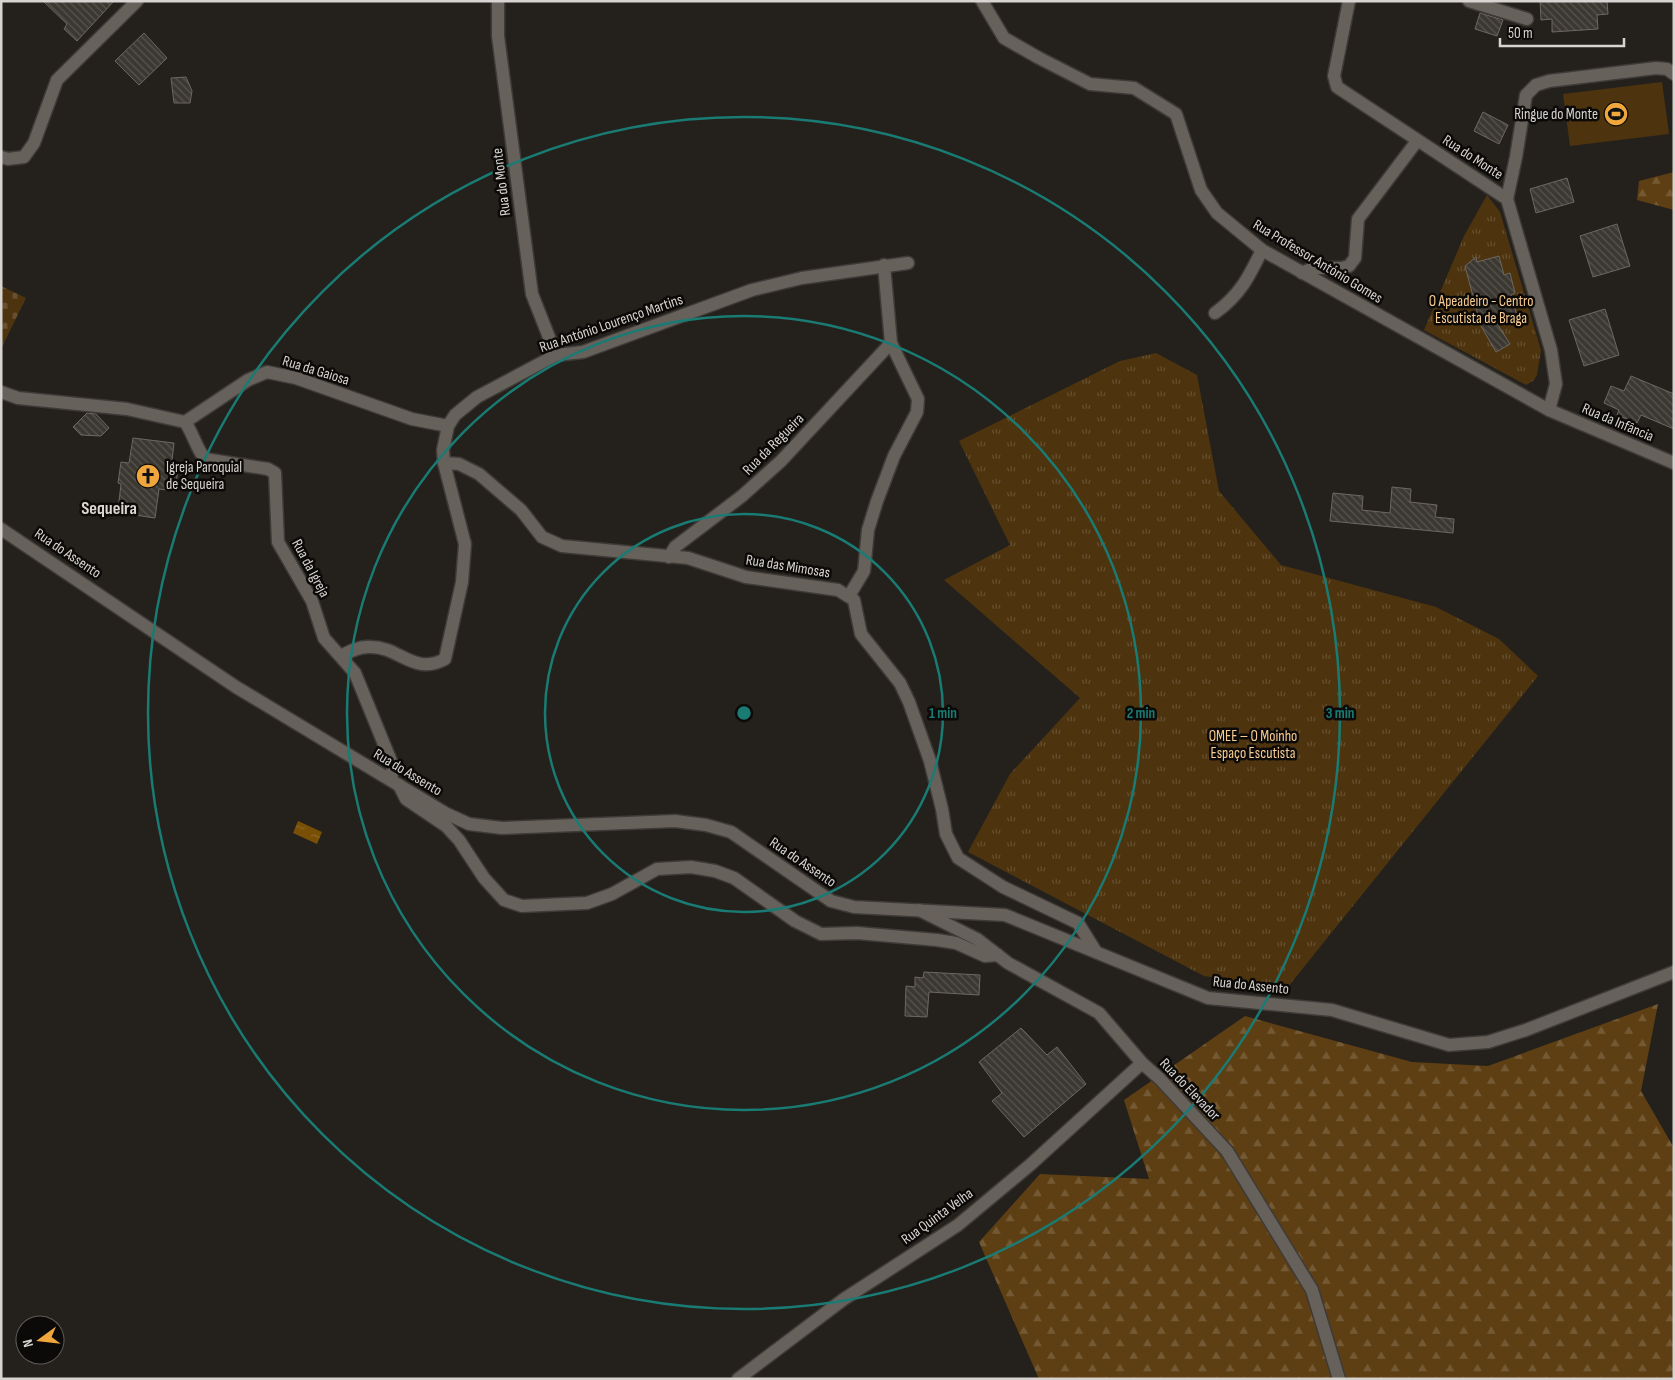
<svg xmlns="http://www.w3.org/2000/svg" width="1675" height="1380" viewBox="0 0 1675 1380" font-family="'Sofia Sans Condensed',sans-serif">
<style>
.grass{fill:#4d340f}
.forest{fill:url(#forest-firs)}
.cemetery{fill:url(#cemetery-stones)}
.park{fill:url(#park-tufts)}
.water{fill:url(#water-ripples)}
.building{fill:url(#building-back-hatch);stroke:#6d6861}
.lines{fill:none;stroke-linecap:round;stroke-linejoin:round}
.minor-casing{stroke:#3e3a37;stroke-width:15}
.tertiary-casing{stroke:#3e3a37;stroke-width:15}
.minor{stroke:#67615b;stroke-width:12}
.tertiary{stroke:#67615b;stroke-width:12}
.ring{fill:none;stroke:#197b73;stroke-width:2.5}
.labels{text-anchor:middle;stroke-width:5;stroke-linejoin:round;paint-order:stroke}
.poi-label{font-size:15px;fill:#d7d4d1;stroke:#0c0a08;text-anchor:end}
.street-label{font-size:15px;fill:#d7d4d1;stroke:#0c0a08}
.park-label{font-size:15px;fill:#f8cb91;stroke:#0c0a08}
.quarter-label{font-size:18px;font-weight:bold;fill:#ddd7d0;stroke:#0c0a08}
.centre{fill:#197b73;stroke:#0c0a08;stroke-width:2.5}
.ring-label{font-size:15px;text-anchor:middle;font-weight:bold;fill:#197b73;stroke:#0c0a08;stroke-width:5;stroke-linejoin:round;paint-order:stroke}
</style>
<defs>
<pattern id="forest-firs" width="22" height="20" patternUnits="userSpaceOnUse" patternTransform="scale(1.25)"><rect width="22" height="20" fill="#5e3f13"/><path d="M5 1l3.5 6h-7zM16 11l3.5 6h-7z" fill="#745a34"/></pattern>
<pattern id="cemetery-stones" width="16" height="16" patternUnits="userSpaceOnUse" patternTransform="scale(1.25)"><rect width="16" height="16" fill="#4d340f"/><path d="M2 7V4a2 2 0 0 1 4 0v3zM10 15v-3a2 2 0 0 1 4 0v3z" fill="#665031"/></pattern>
<pattern id="park-tufts" width="24" height="20" patternUnits="userSpaceOnUse" patternTransform="scale(1.25)"><rect width="24" height="20" fill="#4d340f"/><path d="M3 7l-1-3M5 7V3M7 7l1-3M15 17l-1-3M17 17v-4M19 17l1-3" fill="none" stroke="#665031"/></pattern>
<pattern id="water-ripples" width="26" height="14" patternUnits="userSpaceOnUse" patternTransform="scale(1.25)"><rect width="26" height="14" fill="#794e05"/><path d="M2 4q2-2 4 0t4 0M15 11q2-2 4 0t4 0" fill="none" stroke="#8b6728"/></pattern>
<pattern id="building-back-hatch" width="6" height="6" patternUnits="userSpaceOnUse" patternTransform="scale(1.25)"><rect width="6" height="6" fill="#3b3731"/><path d="M-1 5l2 2M0 0l6 6M5-1l2 2" fill="none" stroke="#57534e"/></pattern>
</defs>
<rect width="100%" height="100%" fill="#24201b"/>
<polygon class="grass" points="1662,82 1669,134 1570,146 1563,94"/>
<g class="forest">
<polygon points="1674,172 1674,210 1637,200 1639,181"/>
<polygon points="1658,1004 1641,1091 1674,1148 1674,1379 1039,1379 979,1242 1040,1174 1149,1179 1124,1100 1245,1016 1412,1062 1488,1066"/>
</g>
<polygon class="cemetery" points="1,286 26,298 1,349"/>
<g class="park">
<polygon points="1487,195 1500,212 1541,350 1537,375 1533,381 1526,385 1424,330 1464,236"/>
<polygon points="1156,353 1197,375 1219,491 1281,565 1436,607 1499,639 1538,676 1287,988 1204,976 968,852 1010,774 1080,698 944,580 1010,545 959,441 1120,361"/>
</g>
<polygon class="water" points="298,821 322,832 317,844 293,833"/>
<g class="building">
<polygon points="43,1 114,1 77,41 64,29 67,24"/>
<polygon points="1540,1 1607,1 1608,14 1597,15 1598,29 1552,32 1552,19 1541,20"/>
<polygon points="1480,13 1503,20 1497,36 1475,29"/>
<polygon points="144,33 167,58 139,85 115,61"/>
<polygon points="186,77 192,91 190,103 174,103 171,78"/>
<polygon points="1483,112 1508,125 1499,144 1474,131"/>
<polygon points="1567,178 1574,202 1536,213 1530,189"/>
<polygon points="1617,224 1630,266 1593,277 1580,236"/>
<polygon points="1499,256 1504,275 1510,273 1515,293 1511,295 1517,316 1496,322 1510,344 1496,352 1481,326 1465,266 1476,257 1477,262"/>
<polygon points="1605,309 1619,355 1584,366 1569,320"/>
<polygon points="1631,376 1674,394 1674,429 1641,415 1637,423 1617,415 1619,410 1604,403 1611,386 1624,391"/>
<polygon points="87,413 96,414 109,428 101,436 81,435 73,427"/>
<polygon points="133,438 174,443 171,469 178,469 175,491 159,489 155,518 128,514 128,511 118,510 121,484 118,483 121,462 129,463"/>
<polygon points="1392,487 1411,489 1410,502 1437,505 1435,517 1454,519 1453,533 1330,521 1333,493 1363,496 1362,510 1390,513"/>
<polygon points="924,972 980,975 979,995 929,992 927,1017 905,1016 906,986 915,987 915,977 923,978"/>
<polygon points="1021,1028 1047,1055 1057,1047 1086,1084 1024,1137 992,1101 1002,1093 979,1062"/>
</g>
<g class="lines">
<g class="minor-casing">
<g id="minor">
<polyline points="498,1 498,36 532,294 556,355"/>
<polyline points="1349,1 1334,76 1337,87 1507,199 1551,350 1556,384 1549,410"/>
<polyline points="1469,1 1527,19"/>
<polyline points="1,157 8,159 24,157 34,143 57,80 137,1"/>
<polyline points="1507,199 1516,157 1526,95 1536,85 1549,81 1656,68 1667,69 1674,74"/>
<polyline points="1302,273 1313,268 1342,268 1349,266 1355,258 1358,219 1417,141"/>
<path d="M1215 313C1240 295 1249 277 1262 250"/>
<path d="M1 392 18 398 127 409 185 422C194 435 196 448 205 459L268 469 275 473 278 542 312 601 324 638 355 673 393 766 391 780"/>
<polyline points="185,422 248,380 267,372 296,378 412,419 448,426"/>
<polyline points="444,463 459,464 479,474 521,510 542,537 562,546 688,558 746,577 838,590 854,600 861,634 900,683 909,702 930,761 942,809 946,834 958,858 1003,887 1078,923 1096,952"/>
<polyline points="669,557 675,547 742,496 781,461 891,343"/>
<polyline points="849,596 864,571 868,530 877,501 894,456 917,412 918,399 891,343 884,265"/>
<path d="M341 656C350 651 360 646 371 647 400 647 414 676 445 659L462 582 465 544 444 463 443 450 448 426 455 415 477 397 556 355 583 352 752 290 802 278 908 263"/>
<polyline points="399,785 406,799 446,826 459,840 484,878 504,900 522,906 587,903 612,894 657,869 691,867 715,871 734,878 795,921 821,934 857,933 937,940 956,943 985,956 998,955"/>
<polyline points="919,910 977,939 1008,963 1099,1013 1142,1063 1160,1079 1227,1151 1312,1290 1339,1379"/>
<polyline points="738,1379 844,1299 958,1225 1030,1165 1142,1063"/>
</g>
</g>
<g class="tertiary-casing">
<g id="tertiary">
<polyline points="982,1 1004,38 1039,58 1090,84 1134,88 1176,114 1201,190 1217,213 1262,250 1549,410 1674,463"/>
<polyline points="1,529 236,687 445,813 469,824 502,828 675,821 706,825 731,832 831,901 854,907 1005,915 1208,998 1332,1010 1449,1045 1488,1042 1526,1030 1674,972"/>
</g>
</g>
<use href="#minor" class="minor"/>
<use href="#tertiary" class="tertiary"/>
</g>
<g class="ring">
<circle cx="744" cy="713" r="199"/>
<circle cx="744" cy="713" r="397"/>
<circle cx="744" cy="713" r="596"/>
</g>
<defs>
<g id="stadium-disc" transform="scale(1.25)"><circle r="9.5" fill="#efa73d" stroke="#0c0a08"/><path d="M0-5a6.5 5 0 1 0 0 10a6.5 5 0 1 0 0-10ZM-3.5-1.8h7v3.6h-7Z" fill="#111"/></g>
<g id="church-disc" transform="scale(1.25)"><circle r="9.5" fill="#efa73d" stroke="#0c0a08"/><path d="M-1.2-6h2.4v3.5h3.3v2.4h-3.3V6h-2.4V-.1h-3.3v-2.4h3.3Z" fill="#111"/></g>
</defs>
<g fill-rule="evenodd">
<use href="#stadium-disc" x="1616" y="114"/>
<use href="#church-disc" x="148" y="476"/>
</g>
<g class="labels">
<g class="poi-label">
<text x="1598" y="119">Ringue do Monte</text>
<text x="166" y="472" text-anchor="start">Igreja Paroquial<tspan x="166" dy="17">de Sequeira</tspan></text>
</g>
<g class="street-label">
<text transform="translate(1473 157) rotate(33)" y="5">Rua do Monte</text>
<text transform="translate(501 182) rotate(-97)" y="5">Rua do Monte</text>
<text transform="translate(1318 261) rotate(31)" y="5">Rua Professor António Gomes</text>
<text transform="translate(611 323) rotate(-19)" y="5">Rua António Lourenço Martins</text>
<text transform="translate(316 370) rotate(17)" y="5">Rua da Gaiosa</text>
<text transform="translate(1618 422) rotate(23)" y="5">Rua da Infância</text>
<text transform="translate(773 444) rotate(-45)" y="5">Rua da Regueira</text>
<text transform="translate(68 553) rotate(34)" y="5">Rua do Assento</text>
<text transform="translate(788 566) rotate(9)" y="5">Rua das Mimosas</text>
<text transform="translate(311 568) rotate(62)" y="5">Rua da Igreja</text>
<text transform="translate(408 772) rotate(31)" y="5">Rua do Assento</text>
<text transform="translate(803 862) rotate(34)" y="5">Rua do Assento</text>
<text transform="translate(1251 985) rotate(6)" y="5">Rua do Assento</text>
<text transform="translate(1190 1089) rotate(46)" y="5">Rua do Elevador</text>
<text transform="translate(937 1216) rotate(-36)" y="5">Rua Quinta Velha</text>
</g>
<g class="park-label">
<text x="1481" y="306">O Apeadeiro - Centro<tspan x="1481" dy="17">Escutista de Braga</tspan></text>
<text x="1253" y="741">OMEE – O Moinho<tspan x="1253" dy="17">Espaço Escutista</tspan></text>
</g>
<g class="quarter-label">
<text x="109" y="514">Sequeira</text>
</g>
</g>
<circle cx="744" cy="713" r="8" class="centre"/>
<g class="ring-label">
<text x="943" y="718">1 min</text>
<text x="1141" y="718">2 min</text>
<text x="1340" y="718">3 min</text>
</g>
<rect width="1675" height="1380" fill="none" stroke="#d7d4d1" stroke-width="5"/>
<g transform="translate(40 1340) rotate(255)"><circle r="24" fill="#0c0a08" stroke="#5d5b58"/>
<path d="M0-4L9 19L0 12L-9 19Z" fill="#efa73d"/>
<text y="-8" font-size="14" font-weight="bold" text-anchor="middle" fill="#d7d4d1">N</text>
</g>
<path d="M1500 38v8h124v-8" fill="none" stroke="#d7d4d1" stroke-width="2.5"/>
<text x="1508" y="38" font-size="15" fill="#d7d4d1" stroke="#0c0a08" stroke-width="4" paint-order="stroke">50 m</text>
</svg>
